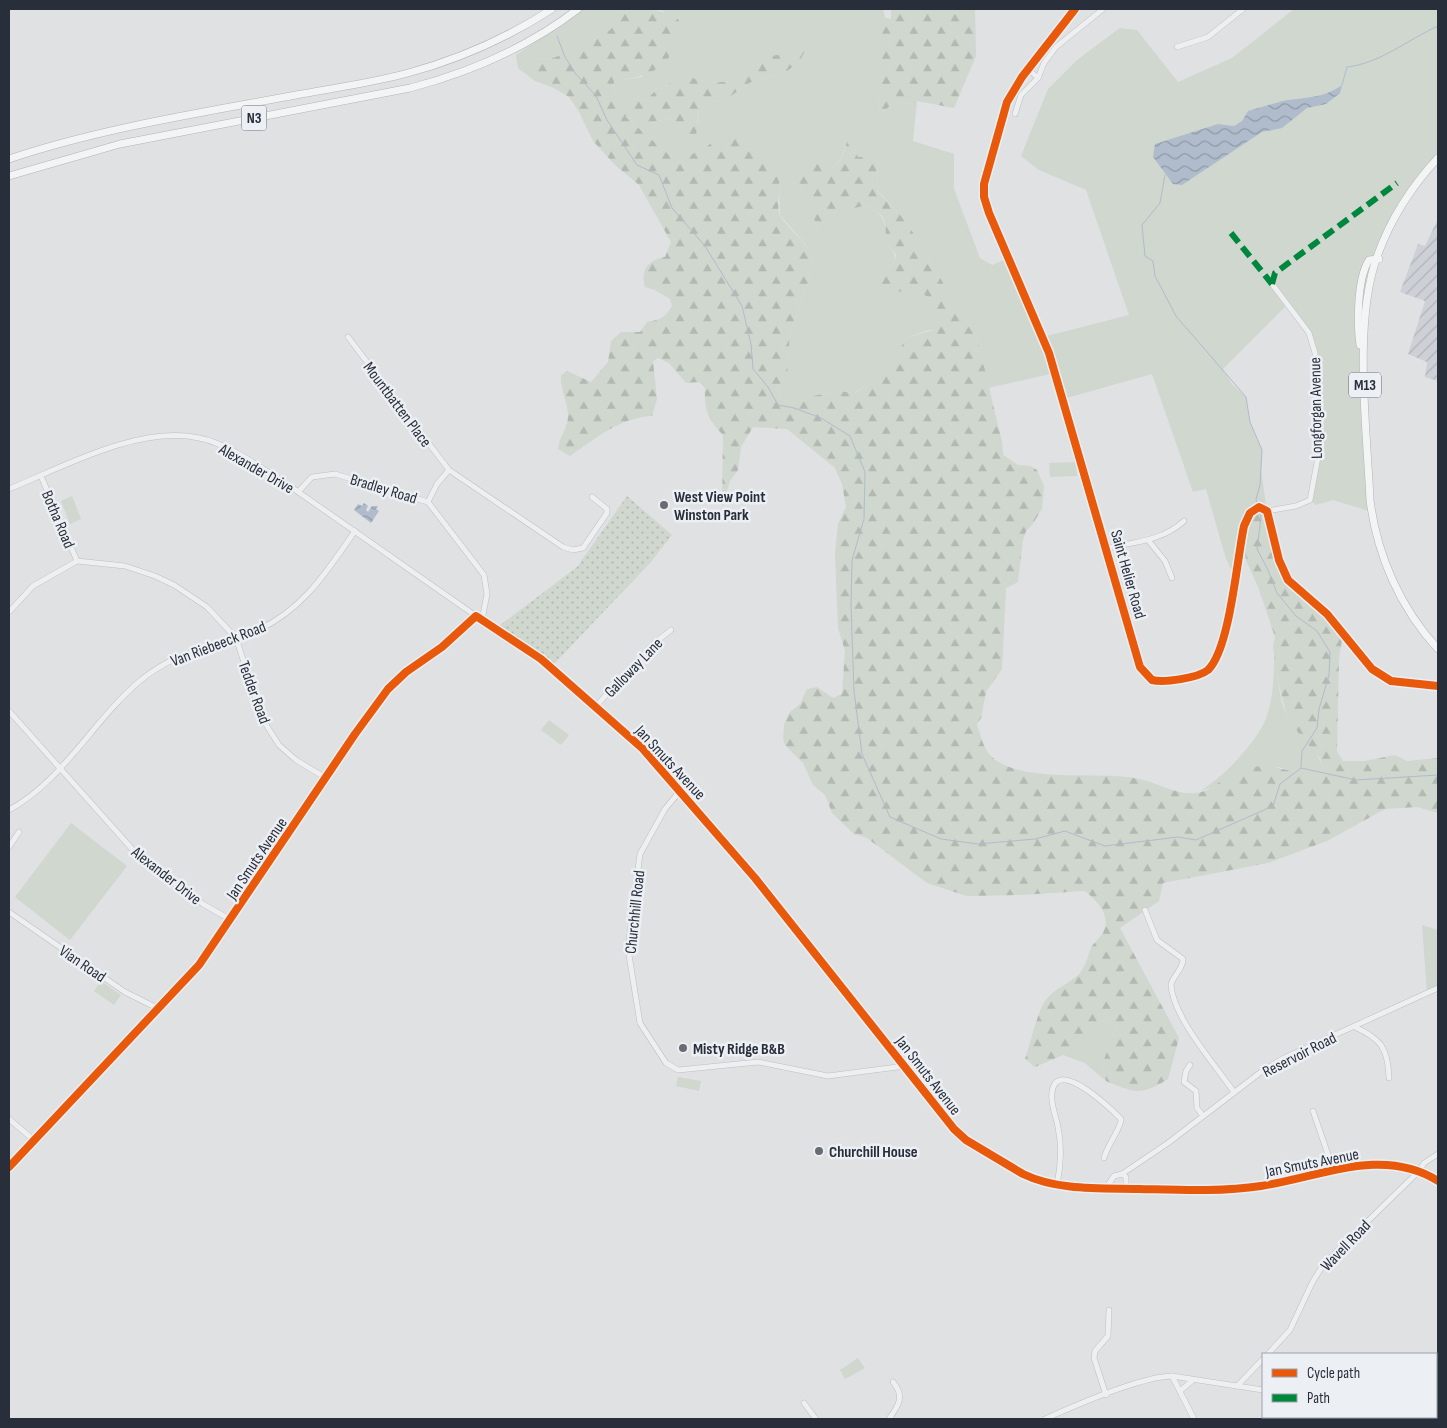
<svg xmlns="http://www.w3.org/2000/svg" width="1447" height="1428" viewBox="0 0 1447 1428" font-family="'Sofia Sans Condensed',sans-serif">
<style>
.industrial{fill:url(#industrial-furrows)}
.grass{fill:#cfd7cf}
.forest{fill:url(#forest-firs)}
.park{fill:url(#park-dots)}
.water{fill:url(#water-waves)}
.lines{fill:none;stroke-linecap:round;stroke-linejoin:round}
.stream{stroke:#b0bccc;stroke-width:1}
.minor-casing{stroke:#bdbfc1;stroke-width:6}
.highway-casing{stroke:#b1b4b8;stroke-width:8}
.minor{stroke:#eeeff0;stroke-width:5}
.highway{stroke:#f3f4f4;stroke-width:7}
.quiet{stroke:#00873e;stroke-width:6;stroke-dasharray:12 6;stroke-linecap:butt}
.cycleway-casing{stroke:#eceff3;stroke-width:11}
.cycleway{stroke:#e8590c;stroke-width:8}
.poi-dot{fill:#686d75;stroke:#eceff3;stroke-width:2}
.labels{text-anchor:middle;stroke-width:5;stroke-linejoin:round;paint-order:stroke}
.shield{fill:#eceff3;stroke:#636872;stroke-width:1}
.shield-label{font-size:15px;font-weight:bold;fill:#282e3a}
.street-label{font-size:16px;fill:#282e3a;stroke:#eceff3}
.poi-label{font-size:16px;font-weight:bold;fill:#282e3a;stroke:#eceff3;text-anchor:start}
</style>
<defs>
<pattern id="industrial-furrows" width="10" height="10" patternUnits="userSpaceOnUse" patternTransform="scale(1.25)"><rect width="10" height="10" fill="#cdd0d6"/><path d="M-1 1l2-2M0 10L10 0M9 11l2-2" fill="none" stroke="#b0b3b8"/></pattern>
<pattern id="forest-firs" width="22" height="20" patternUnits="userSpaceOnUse" patternTransform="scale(1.25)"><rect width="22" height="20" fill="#cfd7cf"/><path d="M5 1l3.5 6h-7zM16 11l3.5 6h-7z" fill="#b2b9b2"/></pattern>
<pattern id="park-dots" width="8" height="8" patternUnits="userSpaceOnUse" patternTransform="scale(1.25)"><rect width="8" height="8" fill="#cfd7cf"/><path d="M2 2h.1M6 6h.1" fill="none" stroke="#b2b9b2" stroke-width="1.8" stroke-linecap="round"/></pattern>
<pattern id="water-waves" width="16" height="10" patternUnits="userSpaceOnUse" patternTransform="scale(1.25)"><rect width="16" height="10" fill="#b0bccc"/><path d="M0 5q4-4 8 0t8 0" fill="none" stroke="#8f99a7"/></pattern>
</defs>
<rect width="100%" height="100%" fill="#dfe1e3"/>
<polygon class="industrial" points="1438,219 1438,381 1425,377 1427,362 1408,354 1425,301 1400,292 1418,244 1425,246"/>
<g class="grass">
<polygon points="583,9 629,9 611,30 583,46 553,58 534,59 518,68 516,55"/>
<path d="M657 9H871L876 18 884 22 879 113 884 112 893 102 909 104 917 101 913 141 954 154V189L980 258 992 265 1009 258 1043 337 1129 315 1086 190 1039 170 1021 156 1048 89 1077 60 1120 28 1137 30 1178 82 1232 58 1294 9H1438V158L1412 190 1376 259 1364 340 1372 512 1333 500 1316 505 1310 500 1318 459 1312 341 1287 305 1223 369 1232 384 1246 397 1250 422 1262 450 1261 470 1267 511 1250 513 1234 575 1226 559 1206 489 1193 492 1152 374 1063 399 1055 373 988 388 978 341 906 221 877 190 878 155 858 157 848 137C844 151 843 159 830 169L818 164 799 186 806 198 819 232C836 224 855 196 875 211 886 219 885 225 886 237 887 247 896 251 895 261L882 272 878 282 882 292 918 290 934 302 941 329 929 330 906 338C898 354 891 358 887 375L854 393 838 391 813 396 796 404 780 399 776 387 787 379 790 332 810 278 812 252 780 215 779 181 708 144 696 154 682 160 668 154 624 115 650 123 670 118 674 122 698 124 699 109 712 102 728 98 751 82 787 71 799 53 763 57 748 71 731 81 712 83 688 77 659 87 645 101 619 98 613 92 614 81 642 77 664 11Z"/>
<polygon points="1076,462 1077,476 1050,477 1049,463"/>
<polygon points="72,496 81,519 70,524 61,501"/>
<path d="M1274 653C1277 670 1279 703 1288 717 1298 733 1317 749 1323 767L1318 775 1304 774 1278 767 1200 791C1222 778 1251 748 1263 725 1274 703 1274 676 1274 653Z"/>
<polygon points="549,720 569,735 561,745 541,730"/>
<polygon points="71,823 127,866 70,940 15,897"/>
<polygon points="1422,925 1438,930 1438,988 1427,992"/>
<polygon points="101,981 121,995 114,1005 94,991"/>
<polygon points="1102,1020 1110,1022 1116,1027 1102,1065 1106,1081 1085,1063 1063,1055 1073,1043"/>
<polygon points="678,1077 701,1081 699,1091 676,1086"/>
<polygon points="858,1358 865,1368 845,1379 840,1370"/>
</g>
<g class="forest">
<path d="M629 9C651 9 660 8 679 20 675 66 658 75 614 81L613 92 619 98 645 101 659 87 688 77 712 83 731 81 748 71 763 57 805 51 799 62 787 71 751 82 728 98 712 102 699 109 696 137 682 140 675 132 674 122 670 118 650 123 625 116 668 154 682 160 724 136C749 139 776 154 779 182 780 193 777 203 779 213 782 222 805 243 812 252L810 278 790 332 787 379 776 387 780 399 796 404 813 396 838 391 855 393 886 375C891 358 898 354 906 338L940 328 934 302 918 290 882 293 878 282 882 272 895 261 896 255C893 251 889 246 887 242 884 235 887 226 884 219 882 215 879 214 875 211 853 195 838 227 819 232L806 198 799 186 800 165 818 164 830 169C843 160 845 151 848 136L858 157 878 155 877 191 906 221 978 341 1002 442 1003 455 1018 465 1031 466 1037 470 1044 486 1042 509 1032 525 1026 531 1023 540 1018 582 1006 588 1002 669 986 692 981 718 977 724C981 738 985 755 999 762 1031 782 1095 772 1134 778 1156 781 1173 795 1196 793 1211 792 1226 775 1240 770 1264 760 1294 774 1318 775L1323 767 1320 758 1302 738 1287 716 1278 681 1273 647 1275 637 1259 589 1246 560 1242 536 1253 510 1265 509 1285 575 1318 605 1343 633 1339 659 1337 751 1343 761H1365L1395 755 1407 761 1438 758V813L1417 807 1385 809 1327 841 1268 863 1163 883 1159 901 1120 928 1179 1038 1168 1079C1140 1096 1135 1093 1106 1081L1102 1065 1116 1027 1110 1022 1103 1020 1073 1043 1063 1055 1035 1067 1025 1059C1031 1041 1035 1021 1043 1004 1051 990 1067 985 1078 975 1086 968 1087 957 1091 948 1094 942 1100 938 1103 933 1112 915 1097 901 1085 891L1021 895 967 896 927 883 867 838 854 834 832 813 825 795 813 785 803 763 785 745 783 739 784 725 790 712 800 704 807 689 817 687 833 698 842 694 845 651 838 628 835 554 838 524 846 507 842 484 835 468 787 429 753 427 741 447 738 470 730 481 722 506 723 435C708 420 704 409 705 388L699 382 686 383 669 363 658 358 653 361 657 399 652 416C619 418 596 438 570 456L558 449C559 437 569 427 568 414 567 400 560 389 561 375L567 371 591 382 608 362 611 341 621 332H640L647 322C660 320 666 317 672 306L670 299 655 290 645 287C640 270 648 260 665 257L671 242 639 185 615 165 593 141 578 110 569 97 554 88 535 81 518 68 534 59 553 58 583 46 610 30Z"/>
<polygon points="871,9 883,9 885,18 891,19 891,9 975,9 976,56 954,108 917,101 909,104 893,102 884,112 879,113 883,22 878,21"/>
</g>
<polygon class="park" points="627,496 672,535 650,563 551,667 495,629 577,567"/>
<g class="water">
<path d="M1342 85 1340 93 1326 104 1307 108 1282 128 1262 132 1182 185 1173 184 1153 157 1155 144 1218 124 1234 126 1242 121 1248 111C1260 108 1271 104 1283 101 1305 97 1323 99 1342 85Z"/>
<polygon points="364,503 368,506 366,510 368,512 372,506 378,506 376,509 379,511 371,523 354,510 358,504 362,506"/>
</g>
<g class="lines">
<g class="stream">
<polyline points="557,36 565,57 575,73 596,96 607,120 637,165 659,175 672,208 705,246 742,306 751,344 753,369 768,387 778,405 794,408 821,418 850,436 865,472 864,519 852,560 851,605 854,691 862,754 890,817 941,839 978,844 1035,839 1065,831 1105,846 1178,837 1196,840 1273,806 1280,784 1301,768 1356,780 1438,775"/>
<path d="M1342 85 1347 67C1381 63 1407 40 1438 26"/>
<polyline points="1165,175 1160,203 1142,225 1145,256 1153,261 1155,276 1176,316 1246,397 1250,422 1262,450 1260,485 1256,499 1257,504"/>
<polyline points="1259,511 1261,517 1257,549 1268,570 1277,593 1296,616 1317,631 1330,652 1329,675 1319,709 1317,728 1302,751 1301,767"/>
</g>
<g class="minor-casing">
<g id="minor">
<path d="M1075 9 1022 77 1007 102 984 184V197L989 213 1049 353 1140 667 1152 680C1164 683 1198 678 1208 670 1230 649 1237 558 1244 526L1250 513 1259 507 1267 511 1279 560 1288 580 1327 614 1372 669 1391 681 1438 686"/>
<polyline points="1177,47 1208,37 1243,9"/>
<polyline points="1028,69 1038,78 1044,63 1056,47 1103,9"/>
<polyline points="1015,114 1021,95 1038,78"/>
<polyline points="348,337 449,470 563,547 573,550 583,548 607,513 607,509 592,497"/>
<polyline points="41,476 77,561"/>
<path d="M9 489C63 467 139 425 199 438 229 444 258 466 284 482L476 616"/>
<polyline points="298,492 312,477 335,474 428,502 484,575 487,594 482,620"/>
<polyline points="428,502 437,484 449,470"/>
<polyline points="1267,511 1296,506 1310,500 1319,452 1315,353 1309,333 1272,284"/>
<polyline points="1148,540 1165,561 1172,578"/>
<path d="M1107 548C1135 542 1162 541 1184 521"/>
<polyline points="9,612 33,586 77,561 125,566 155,576 174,585 207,607 236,638 263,720 279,745 296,760 326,778"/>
<polyline points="596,706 653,644 671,630"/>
<polyline points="9,711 141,859 203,904 231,920"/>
<polyline points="680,791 665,809 640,854 628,949 640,1023 666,1063 678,1070 758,1062 828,1076 905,1066"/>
<path d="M9 810C63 781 94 719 141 680 180 648 215 649 258 630 304 609 327 571 355 531"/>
<polyline points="9,847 19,832"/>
<path d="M1145 910 1157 940 1183 959C1183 970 1173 975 1171 985 1173 1017 1215 1065 1234 1092"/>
<polyline points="9,912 125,992 159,1009"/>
<path d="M1355 1027C1381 1039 1388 1048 1389 1078"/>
<polyline points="1190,1065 1186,1071 1184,1082 1196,1091 1197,1108 1203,1116"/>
<polyline points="1313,1111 1334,1172"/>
<polyline points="9,1119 35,1141"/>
<path d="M9 1167 199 965 355 734 388 689 406 672 442 647 476 616 541 659 642 748 755 878 954 1129 966 1140 1023 1174C1058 1191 1102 1188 1139 1189 1180 1190 1221 1192 1261 1186 1320 1177 1383 1146 1438 1181"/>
<polyline points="1122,1174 1126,1177 1126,1188"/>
<path d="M1057 1184C1061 1165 1062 1146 1058 1127 1056 1116 1050 1103 1052 1092 1057 1056 1112 1110 1121 1119 1122 1127 1107 1145 1104 1158"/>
<polyline points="1106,1188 1114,1176 1122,1174 1168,1143 1261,1072 1284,1058 1438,988"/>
<polyline points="1268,1354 1290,1330 1312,1283 1323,1265 1420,1170 1424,1163 1438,1154"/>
<polyline points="1172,1376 1194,1419"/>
<polyline points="1237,1386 1263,1359"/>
<polyline points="1180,1391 1193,1380"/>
<polyline points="1106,1395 1094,1358 1095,1351 1108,1336 1109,1310"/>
<polyline points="804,1403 816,1419"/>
<polyline points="1345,1417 1345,1419"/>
<polyline points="1434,1417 1438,1417"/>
<path d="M889 1419C899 1405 905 1396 893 1382"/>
<path d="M1045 1419C1076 1405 1140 1377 1172 1376L1263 1390"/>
</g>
</g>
<g class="highway-casing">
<g id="highway">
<path d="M1438 158C1411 187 1390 220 1377 257 1353 323 1367 430 1370 500 1377 555 1400 608 1438 649"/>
<path d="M9 159C102 128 200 113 296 95 333 88 372 83 408 73 460 59 507 38 552 9"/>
<path d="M9 176 120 144 410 88C471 72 527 48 578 9"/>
<path d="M1360 345C1357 323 1357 279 1369 260L1379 259"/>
</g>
</g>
<use href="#minor" class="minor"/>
<use href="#highway" class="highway"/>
<g class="quiet">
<polyline points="1231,233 1272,284"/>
<polyline points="1272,284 1275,273 1397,183"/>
</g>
<g class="cycleway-casing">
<g id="cycleway">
<path d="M1075 9 1022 77 1007 102 984 184V197L989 213 1049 353 1140 667 1152 680C1164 683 1198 678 1208 670 1230 649 1237 558 1244 526L1250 513 1259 507 1267 511 1279 560 1288 580 1327 614 1372 669 1391 681 1438 686"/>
<path d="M9 1167 199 965 355 734 388 689 406 672 442 647 476 616 541 659 642 748 755 878 954 1129 966 1140 1023 1174C1058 1191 1102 1188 1139 1189 1180 1190 1221 1192 1261 1186 1320 1177 1383 1146 1438 1181"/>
</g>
</g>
<use href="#cycleway" class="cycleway"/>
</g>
<g class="poi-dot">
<circle cx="664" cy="505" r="5"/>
<circle cx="683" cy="1048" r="5"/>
<circle cx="819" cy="1151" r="5"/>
</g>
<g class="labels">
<g class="shield">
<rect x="241.5" y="105.5" width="25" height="25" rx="4"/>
<rect x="1349" y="372.5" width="32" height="25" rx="4"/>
</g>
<g class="shield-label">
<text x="254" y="123">N3</text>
<text x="1365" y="390">M13</text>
</g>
<g class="street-label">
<text transform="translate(398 404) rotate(53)" y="6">Mountbatten Place</text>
<text transform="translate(1315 408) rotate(-91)" y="6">Longforgan Avenue</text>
<text transform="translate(257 468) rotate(30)" y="6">Alexander Drive</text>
<text transform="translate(384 488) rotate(17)" y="6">Bradley Road</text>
<text transform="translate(59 519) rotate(67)" y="6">Botha Road</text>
<text transform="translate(1129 574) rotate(74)" y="6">Saint Helier Road</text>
<text transform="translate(218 643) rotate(-21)" y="6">Van Riebeeck Road</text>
<text transform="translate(633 667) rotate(-46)" y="6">Galloway Lane</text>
<text transform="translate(255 692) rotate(70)" y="6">Tedder Road</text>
<text transform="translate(671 762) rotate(47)" y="6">Jan Smuts Avenue</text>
<text transform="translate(256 858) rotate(-56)" y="6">Jan Smuts Avenue</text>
<text transform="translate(167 875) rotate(38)" y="6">Alexander Drive</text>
<text transform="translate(634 912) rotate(-84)" y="6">Churchhill Road</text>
<text transform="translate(83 963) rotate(34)" y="6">Vian Road</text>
<text transform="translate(1299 1054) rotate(-27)" y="6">Reservoir Road</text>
<text transform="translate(929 1075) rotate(52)" y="6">Jan Smuts Avenue</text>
<text transform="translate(1312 1162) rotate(-11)" y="6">Jan Smuts Avenue</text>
<text transform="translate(1345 1245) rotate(-46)" y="6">Wavell Road</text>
</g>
<g class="poi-label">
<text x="674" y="502">West View Point<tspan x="674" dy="18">Winston Park</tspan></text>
<text x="693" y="1054">Misty Ridge B&amp;B</text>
<text x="829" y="1157">Churchill House</text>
</g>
</g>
<rect width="1447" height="1428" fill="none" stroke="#282e3a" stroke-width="20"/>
<rect x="1262" y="1353" width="175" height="65" fill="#eceff3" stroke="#9ea2a9"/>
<rect x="1272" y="1369" width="25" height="8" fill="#e8590c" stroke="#9ea2a9"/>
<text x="1307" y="1378" font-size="15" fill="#282e3a">Cycle path</text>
<rect x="1272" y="1394" width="25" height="8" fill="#00873e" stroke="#9ea2a9"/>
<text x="1307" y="1403" font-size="15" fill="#282e3a">Path</text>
</svg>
